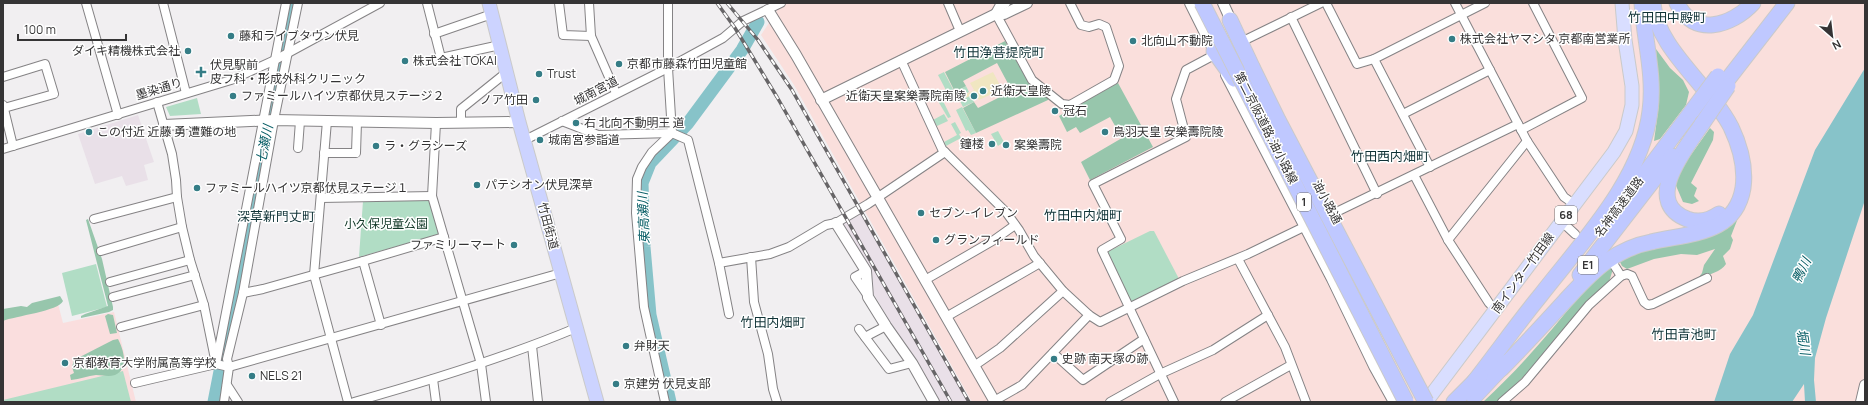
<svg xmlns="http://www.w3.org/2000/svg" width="1868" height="405" viewBox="0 0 1868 405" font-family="Manrope,'Noto Sans JP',sans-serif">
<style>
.built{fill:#e9e0e8}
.industrial{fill:#fadfdc}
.education{fill:#fadede}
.green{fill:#b1ddc5}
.forest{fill:#97c6ac}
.sand{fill:#f0e6c1}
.water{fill:#87c3c9}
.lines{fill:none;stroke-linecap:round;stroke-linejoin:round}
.river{stroke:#87c3c9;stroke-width:13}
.minor-casing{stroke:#858385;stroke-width:10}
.tertiary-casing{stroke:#858385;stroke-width:12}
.primary-casing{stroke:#cacaca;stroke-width:15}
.trunk-casing{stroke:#cacaca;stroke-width:15}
.motorway-casing{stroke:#cacaca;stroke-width:17}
.minor{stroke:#fff;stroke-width:8}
.tertiary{stroke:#fff;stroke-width:10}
.primary{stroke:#d9deff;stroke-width:13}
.trunk{stroke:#ccd3ff;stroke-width:13}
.motorway{stroke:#bfc8ff;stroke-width:15}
.rail-casing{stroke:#676567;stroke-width:3.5}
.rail{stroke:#fff;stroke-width:2;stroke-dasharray:6;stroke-linecap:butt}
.motorway-bridge-casing{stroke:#cacaca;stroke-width:17;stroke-linecap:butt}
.motorway-bridge{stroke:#bfc8ff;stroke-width:15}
.poi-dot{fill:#357d86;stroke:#fff;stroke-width:1.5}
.labels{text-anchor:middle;stroke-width:3;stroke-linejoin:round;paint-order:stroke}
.shield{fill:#fff;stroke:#727172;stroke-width:1}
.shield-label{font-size:11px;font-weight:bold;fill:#353435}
.poi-label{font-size:12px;fill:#353435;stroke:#fff;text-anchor:start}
.street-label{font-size:12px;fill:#353435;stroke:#fff}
.park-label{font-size:12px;fill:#103726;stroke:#fff}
.neighbourhood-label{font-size:13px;fill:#0f3236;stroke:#fff}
.water-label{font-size:13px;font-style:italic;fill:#065d65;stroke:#fff}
</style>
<rect width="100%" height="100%" fill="#f1eff1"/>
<g class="built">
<polygon points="138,115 154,162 144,165 148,180 126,186 122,176 95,184 78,134"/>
<polygon points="862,213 969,402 938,402 872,291 842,224"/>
</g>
<polygon class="industrial" points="782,3 1865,3 1865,402 972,402 794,85 761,35"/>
<polygon class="education" points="57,300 63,323 114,312 136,402 3,402 3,313"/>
<g class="green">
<polygon points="944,72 955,93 949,96 938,75"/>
<polygon points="966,86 969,92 958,98 955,92"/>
<polygon points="971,95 974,102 963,107 960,101"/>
<polygon points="197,98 201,114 170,116 166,107"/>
<polygon points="942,99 951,117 948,118 938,101"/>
<polygon points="962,107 976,133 971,135 968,130 966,131 956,110"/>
<polygon points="944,114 948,121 937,126 933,120"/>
<polygon points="955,122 961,133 959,134 961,138 946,146 944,142 957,135 951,124"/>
<polygon points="998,131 1004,142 998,146 991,134"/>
<polygon points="426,198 432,203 440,234 359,257 363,201"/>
<polygon points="1150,231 1154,231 1178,277 1178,280 1134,302 1129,301 1107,255 1109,251"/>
<polygon points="96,264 107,307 72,316 62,273"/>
<polygon points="123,371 131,402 3,402 3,400"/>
</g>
<g class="forest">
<polygon points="1005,41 1028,81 1049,98 1048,100 976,133 963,108 974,102 978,108 1012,91 997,63 963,81 966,86 955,92 945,72"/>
<polygon points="1656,49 1670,68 1683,80 1689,92 1686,105 1660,139 1654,141 1659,104"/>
<polygon points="1118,83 1153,147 1090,180 1081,162 1122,138 1110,117 1080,133 1076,127 1067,132 1059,116"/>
<polygon points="1710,128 1714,132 1713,140 1691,183 1697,188 1694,196 1699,201 1692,204 1683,202 1674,181 1678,173"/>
<path d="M1738 218 1731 236 1733 240 1730 249 1723 256 1726 264C1721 272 1709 274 1701 278L1699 277 1702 273 1704 265 1715 249 1697 255 1681 254 1654 259 1627 269 1622 266 1620 262 1624 257Z"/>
<polygon points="88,219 102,259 113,307 113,310 109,312 81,318 81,316 85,314 108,306 86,220"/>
<path d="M1610 268 1613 269 1609 282 1583 306 1528 372 1497 402H1483C1508 379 1531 354 1553 328 1571 307 1587 284 1610 268Z"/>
<path d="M60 296 63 301C59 311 15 316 3 321V309L21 306 27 307 32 303Z"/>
<polygon points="108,314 113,315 117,333 110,334 105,316"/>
<path d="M118 339C124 350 129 369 115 375 108 377 103 375 96 375 88 376 80 379 71 380L70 375 74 373 72 367 74 360 113 340Z"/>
</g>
<polygon class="sand" points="993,72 1002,89 979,100 975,93 960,101 959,98 974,90 970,83"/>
<polygon class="water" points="1865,68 1865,200 1826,318 1815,358 1814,380 1816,402 1805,402 1804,384 1792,402 1714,402 1730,354 1753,315 1815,150"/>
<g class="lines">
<g class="river">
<path d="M214 402 284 44C283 35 289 14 291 3"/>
<polyline points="670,402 650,315 644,247 642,183 650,163 688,123 742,50 758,22"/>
</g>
<g class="minor-casing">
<g id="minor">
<polyline points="86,3 118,115"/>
<polyline points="163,3 186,93"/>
<polyline points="427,3 441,58 500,45"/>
<polyline points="559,3 563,35 591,36"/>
<polyline points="589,3 591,36 616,93"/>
<polyline points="948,3 960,31"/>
<polyline points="1326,3 1357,64 1374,59 1485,3"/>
<polyline points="1455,3 1527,141 1564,197 1574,204"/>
<polyline points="996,14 1032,80 1062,104 1070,105 1114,80 1119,66 1106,27 1099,24 1089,27 1081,25 1070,3"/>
<polyline points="1291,17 1377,194"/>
<polyline points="434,34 492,14"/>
<polyline points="1241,42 1321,3"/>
<polyline points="1374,59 1430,167"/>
<polyline points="901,60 942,149 1006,212 1019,230 1034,256 1063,291 1089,315 1100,322 1183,281 1248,254 1310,224"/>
<polyline points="3,77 45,64 54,94 4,108"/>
<polyline points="157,102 172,154 176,180 177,197 182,227 190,260 204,305 215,359"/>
<polyline points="3,105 13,146"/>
<polyline points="1403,114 1490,70"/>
<polyline points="327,121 314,275 348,402"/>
<polyline points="562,121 598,135 672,133 688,140 719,263 729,314"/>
<polyline points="461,122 461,109 507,72"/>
<polyline points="436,123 432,196 481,364 486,402"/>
<polyline points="1521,130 1582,98 1533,3"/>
<polyline points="525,140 668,68 723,38 743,21 781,3"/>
<polyline points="298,148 300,121"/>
<polyline points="3,149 231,80 275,60 380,3"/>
<polyline points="324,153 356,153 357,122"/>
<polyline points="1414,175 1448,240 1489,303 1496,310"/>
<polyline points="321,198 432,196"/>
<polyline points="1326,217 1518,124"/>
<polyline points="94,219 177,197"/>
<polyline points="1561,221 1575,234"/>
<polyline points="1448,240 1527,141"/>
<polyline points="101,251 182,227"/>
<polyline points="751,257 754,302 768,354 773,389 777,402"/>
<polyline points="1238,259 1285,347 1306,402"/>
<polyline points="363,261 381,325"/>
<polyline points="719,263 770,254 789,247 826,225 836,223 868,204 945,152"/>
<polyline points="1614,265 1621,276"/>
<polyline points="866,271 855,277 868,296"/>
<polyline points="925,280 994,240 1015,225"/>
<polyline points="110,282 190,260"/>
<polyline points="243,293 263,289 363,261 444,237"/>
<polyline points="113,297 195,275"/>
<polyline points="946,317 1040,263"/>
<polyline points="121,327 204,305"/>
<polyline points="859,329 889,369 912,363"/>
<polyline points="865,337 886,326"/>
<polyline points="532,346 538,402"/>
<polyline points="1053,353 1083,380 1144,339"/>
<polyline points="216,364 286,3"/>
<polyline points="974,366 1000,348 1063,291"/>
<polyline points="433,379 436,402"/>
<polyline points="135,383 216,364 229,367 561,273"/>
<polyline points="227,385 238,402"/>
<polyline points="994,401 1022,385 1089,315"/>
<polyline points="224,402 229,367 227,359 243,293 274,120 298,3"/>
<path d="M354 402C429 381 504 358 576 328"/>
<polyline points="665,402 644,307 636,213 637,179 642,167 652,152 672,133 668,68 668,3"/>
<polyline points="1110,402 1160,374 1213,350 1268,315"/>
<polyline points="1174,402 1102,250 1121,239 1093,184 1186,137 1176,99 1186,70 1216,54"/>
<polyline points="1225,402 1291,365"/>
<polyline points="1502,402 1525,382 1589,305 1621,276 1627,274 1632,276 1644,302 1648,305 1653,304 1707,278"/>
</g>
</g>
<g class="tertiary-casing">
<g id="tertiary">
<polyline points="1190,3 1216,55"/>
<polyline points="1223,3 1233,25"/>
<polyline points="768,10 796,55 995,402"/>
<polyline points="996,14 1001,5 1005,3"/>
<polyline points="1226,75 1332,279 1374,366 1394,402"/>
<polyline points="821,100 996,14 1004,14 1027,3"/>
<polyline points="164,125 274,120 436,123 519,122"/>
<polyline points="836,223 866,271 868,297 886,326 912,363 934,402"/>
<polyline points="1861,402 1865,385"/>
</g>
</g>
<g class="primary-casing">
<polyline id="primary" points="1426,402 1614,152 1626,131 1632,105 1632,86 1625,40 1622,3"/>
</g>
<g class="trunk-casing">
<polyline id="trunk" points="489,3 519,122 597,402"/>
</g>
<g class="motorway-casing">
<g id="motorway">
<path d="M1677 3C1693 38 1732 26 1753 3"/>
<polyline points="1230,20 1252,67"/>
<polyline points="1214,51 1234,79"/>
<polyline points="1725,83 1787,3"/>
<path d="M1702 124C1687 147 1641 201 1687 219 1698 223 1709 221 1719 214"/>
<polyline points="1619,208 1692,111"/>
<polyline points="1580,275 1672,156"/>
<path d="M1501 369C1523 347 1544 324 1565 301 1578 287 1591 272 1607 261 1620 252 1635 245 1651 242 1687 233 1735 236 1743 188 1746 167 1740 146 1731 127 1710 86 1656 48 1653 3"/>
<path d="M1474 382C1496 354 1517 324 1540 296 1581 243 1642 180 1650 111 1655 75 1644 39 1642 3"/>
<polyline points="1474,397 1507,362"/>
<polyline points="1454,402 1480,376"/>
</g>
</g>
<use href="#minor" class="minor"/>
<use href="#tertiary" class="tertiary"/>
<use href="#primary" class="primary"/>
<use href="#trunk" class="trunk"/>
<use href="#motorway" class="motorway"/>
<g class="rail-casing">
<g id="rail">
<polyline points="717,3 735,28 777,97 951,402"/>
<polyline points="727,3 758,40 792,90 969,402"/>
</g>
</g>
<use href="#rail" class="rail"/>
<g class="motorway-bridge-casing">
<g id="motorway-bridge">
<polyline points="1202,3 1406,402"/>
<polyline points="1252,67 1278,120 1426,402"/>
<polyline points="1692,111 1718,76"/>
<polyline points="1702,124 1728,86"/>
</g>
</g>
<use href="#motorway-bridge" class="motorway-bridge"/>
</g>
<g class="poi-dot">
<circle cx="231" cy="36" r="4"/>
<circle cx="1452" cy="39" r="4"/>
<circle cx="1133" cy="41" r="4"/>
<circle cx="188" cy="51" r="4"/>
<circle cx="405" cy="61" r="4"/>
<circle cx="619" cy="64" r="4"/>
<path d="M199 66h4v4h4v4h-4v4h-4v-4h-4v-4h4z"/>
<circle cx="539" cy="74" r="4"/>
<circle cx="983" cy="91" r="4"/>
<circle cx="233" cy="96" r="4"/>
<circle cx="974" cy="96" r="4"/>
<circle cx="536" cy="100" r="4"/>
<circle cx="1055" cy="111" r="4"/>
<circle cx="576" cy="123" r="4"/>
<circle cx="89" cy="132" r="4"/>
<circle cx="1105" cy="132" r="4"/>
<circle cx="540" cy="140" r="4"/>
<circle cx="992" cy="144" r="4"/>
<circle cx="1006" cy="145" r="4"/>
<circle cx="376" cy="146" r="4"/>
<circle cx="477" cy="185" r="4"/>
<circle cx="197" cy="188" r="4"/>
<circle cx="921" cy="213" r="4"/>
<circle cx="936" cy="240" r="4"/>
<circle cx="514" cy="245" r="4"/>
<circle cx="626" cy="346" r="4"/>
<circle cx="1054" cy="359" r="4"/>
<circle cx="65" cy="363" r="4"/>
<circle cx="252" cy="376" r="4"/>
<circle cx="616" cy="384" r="4"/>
</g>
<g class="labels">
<g class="shield">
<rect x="1297" y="193" width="14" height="18" rx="3"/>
<rect x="1555" y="206" width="22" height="18" rx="3"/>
<rect x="1578" y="256" width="20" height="18" rx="3"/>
</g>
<g class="shield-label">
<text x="1304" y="206">1</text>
<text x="1566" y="219">68</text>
<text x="1588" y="269">E1</text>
</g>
<g class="poi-label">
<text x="239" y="40">藤和ライブタウン伏見</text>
<text x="1460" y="43">株式会社ヤマシタ 京都南営業所</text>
<text x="1141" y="45">北向山不動院</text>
<text x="180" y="55" text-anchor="end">ダイキ精機株式会社</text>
<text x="413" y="65">株式会社 TOKAI</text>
<text x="627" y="68">京都市藤森竹田児童館</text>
<text x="210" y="69">伏見駅前<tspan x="210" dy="14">皮フ科・形成外科クリニック</tspan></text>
<text x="547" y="78">Trust</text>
<text x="991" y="95">近衛天皇陵</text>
<text x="241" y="100">ファミールハイツ京都伏見ステージ２</text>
<text x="966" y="100" text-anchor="end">近衛天皇案樂壽院南陵</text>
<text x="528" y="104" text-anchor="end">ノア竹田</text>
<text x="1063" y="115">冠石</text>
<text x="584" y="127">右 北向不動明王 道</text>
<text x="97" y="136">この付近 近藤 勇 遭難の地</text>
<text x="1113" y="136">鳥羽天皇 安樂壽院陵</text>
<text x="548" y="144">城南宮参詣道</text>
<text x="984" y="148" text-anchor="end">鐘楼</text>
<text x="1014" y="149">案樂壽院</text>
<text x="384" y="150">ラ・グラシーズ</text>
<text x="485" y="189">パテシオン伏見深草</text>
<text x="205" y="192">ファミールハイツ京都伏見ステージ１</text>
<text x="929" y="217">セブン-イレブン</text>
<text x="944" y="244">グランフィールド</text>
<text x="506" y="249" text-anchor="end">ファミリーマート</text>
<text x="634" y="350">弁財天</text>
<text x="1062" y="363">史跡 南天塚の跡</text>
<text x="73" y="367">京都教育大学附属高等学校</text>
<text x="260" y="380">NELS 21</text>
<text x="624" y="388">京建労 伏見支部</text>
</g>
<g class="street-label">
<text transform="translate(159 89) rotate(-17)" y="4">墨染通り</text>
<text transform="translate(596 91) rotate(-27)" y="4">城南宮道</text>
<text transform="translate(1266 128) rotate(63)" y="4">第二京阪道路;油小路線</text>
<text transform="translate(1327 202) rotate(62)" y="4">油小路通</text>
<text transform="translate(1619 207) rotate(-53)" y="4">名神高速道路</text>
<text transform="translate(548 226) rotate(75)" y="4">竹田街道</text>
<text transform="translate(1523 273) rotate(-54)" y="4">南インター竹田線</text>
</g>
<g class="park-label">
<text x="386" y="228">小久保児童公園</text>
</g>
<g class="neighbourhood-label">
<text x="1667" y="22">竹田田中殿町</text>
<text x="999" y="57">竹田浄菩提院町</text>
<text x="1390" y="161">竹田西内畑町</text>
<text x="1083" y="220">竹田中内畑町</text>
<text x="276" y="221">深草新門丈町</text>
<text x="773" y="327">竹田内畑町</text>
<text x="1684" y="339">竹田青池町</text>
</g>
<g class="water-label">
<text transform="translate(264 144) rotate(-79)" y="5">七瀬川</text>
<text transform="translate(643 218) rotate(-92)" y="5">東高瀬川</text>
<text transform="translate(1801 270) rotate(-64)" y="5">鴨川</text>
<text transform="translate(1804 342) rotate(81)" y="5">堀川</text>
</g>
</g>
<rect width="1868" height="405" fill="none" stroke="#353435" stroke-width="8"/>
<g transform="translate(1832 36) rotate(152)" stroke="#ffffff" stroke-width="3" paint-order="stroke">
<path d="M0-3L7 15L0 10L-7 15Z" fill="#353435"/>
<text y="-6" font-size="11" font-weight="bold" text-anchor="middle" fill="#353435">N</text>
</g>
<path d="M18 34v6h108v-6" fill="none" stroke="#353435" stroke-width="2"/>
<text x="24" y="34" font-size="12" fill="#353435" stroke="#ffffff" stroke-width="3" paint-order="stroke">100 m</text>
</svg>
